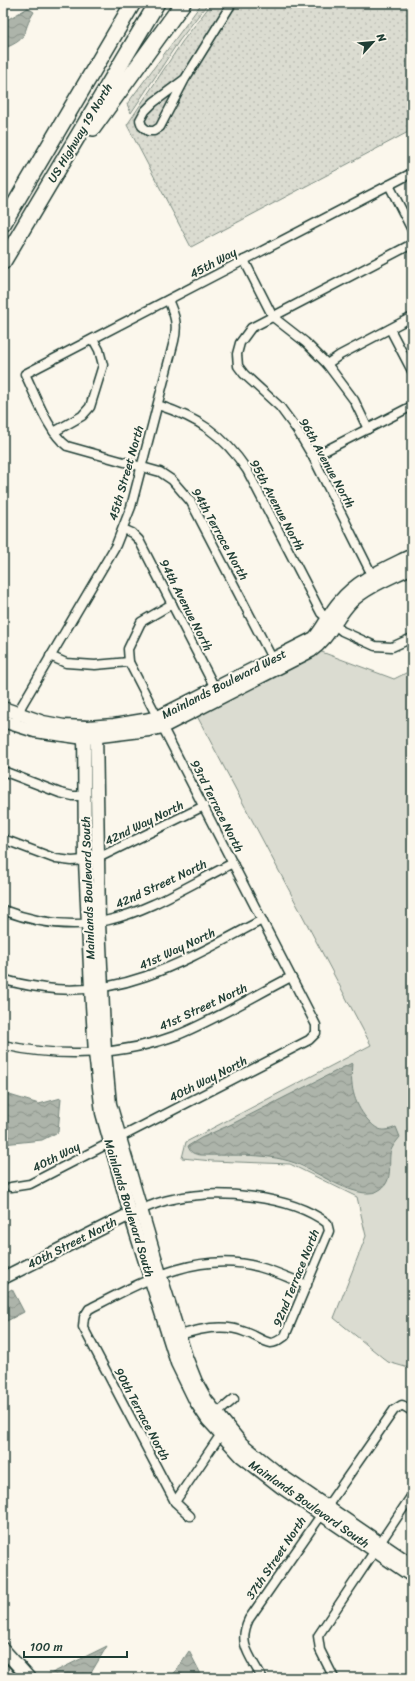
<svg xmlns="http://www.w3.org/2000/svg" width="415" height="1681" viewBox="0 0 415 1681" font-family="Sriracha,sans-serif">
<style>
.grass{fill:#dbdcd1;stroke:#7d8c82}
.park{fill:url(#park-dots);stroke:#7d8c82}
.water{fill:url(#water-waves);stroke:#74847b}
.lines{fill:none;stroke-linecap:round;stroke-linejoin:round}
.street-casing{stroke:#1f3d34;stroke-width:11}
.secondary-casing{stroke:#1f3d34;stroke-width:15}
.highway-casing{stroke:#1f3d34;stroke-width:18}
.street{stroke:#fbf7ec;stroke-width:8}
.secondary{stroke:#fbf7ec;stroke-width:12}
.highway{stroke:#fbf7ec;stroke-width:15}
.labels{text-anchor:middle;stroke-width:4;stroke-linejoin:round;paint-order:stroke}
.street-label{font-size:12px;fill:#1f3d34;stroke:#fbf7ec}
</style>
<defs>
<pattern id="park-dots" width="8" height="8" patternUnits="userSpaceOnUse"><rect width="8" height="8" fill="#dbdcd1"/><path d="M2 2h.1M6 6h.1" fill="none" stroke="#bcbeb4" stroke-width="1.8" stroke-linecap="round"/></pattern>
<pattern id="water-waves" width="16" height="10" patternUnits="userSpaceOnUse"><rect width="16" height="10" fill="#adb4aa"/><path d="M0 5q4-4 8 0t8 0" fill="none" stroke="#8c948b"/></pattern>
</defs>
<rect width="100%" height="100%" fill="#fbf7ec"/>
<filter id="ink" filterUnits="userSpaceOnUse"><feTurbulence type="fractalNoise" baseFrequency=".025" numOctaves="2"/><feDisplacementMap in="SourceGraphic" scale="8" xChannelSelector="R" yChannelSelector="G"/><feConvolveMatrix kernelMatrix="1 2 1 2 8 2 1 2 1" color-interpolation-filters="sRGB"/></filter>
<g filter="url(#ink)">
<polygon class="grass" points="319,651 394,679 412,670 412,1369 388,1362 334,1318 366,1236 357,1197 290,1164 212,1161 182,1158 186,1142 371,1045 197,716"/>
<g class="park">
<polygon points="202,3 208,3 179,41 131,113 127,104"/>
<polygon points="212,3 412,3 412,130 191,247 127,125 182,42"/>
</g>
<g class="water">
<path d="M28 8 34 12C20 34 32 37 3 49V22Z"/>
<path d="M352 1063C350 1085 353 1102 367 1119 377 1130 382 1133 396 1127L400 1137C396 1142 390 1149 390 1155 389 1167 392 1181 381 1189 362 1204 319 1173 300 1165 270 1152 233 1156 201 1155 194 1154 190 1153 188 1146L201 1138 234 1123Z"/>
<polygon points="3,1093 39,1104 61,1098 58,1132 42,1140 3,1144"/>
<polygon points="12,1289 24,1312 3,1323 3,1294"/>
<polygon points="107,1646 88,1678 42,1678"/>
<polygon points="189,1651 203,1678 171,1678"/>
</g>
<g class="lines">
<g class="street-casing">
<g id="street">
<polyline points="185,79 154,102 145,111 140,120 142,126 148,131 154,131 160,127 185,79 232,3"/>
<polyline points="389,185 412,230"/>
<polyline points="244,260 273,317 305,342 327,364 354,400 368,429"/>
<polyline points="390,329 412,371"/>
<polyline points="327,364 340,355 412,317"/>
<path d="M158 405C198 418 223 434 247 470L321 613 342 631 375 646 392 647 412 638"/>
<polyline points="54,432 82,416 90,407 103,365 99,350 93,339"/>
<polyline points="313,457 412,406"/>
<polyline points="123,529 132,533 139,540 217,692"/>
<polyline points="374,579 313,457 297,430 280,407 244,374 238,366 237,354 240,343 251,328 412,244"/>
<polyline points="50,656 66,663 95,665 129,662"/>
<path d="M274 662 191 502 172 480 160 472 67 446C48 432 36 396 25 374L412 173"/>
<path d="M17 717 22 705 116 545 131 507 174 341C178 325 175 315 168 300"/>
<polyline points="3,771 60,793 73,796 85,796"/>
<polyline points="3,839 56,859 72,861 96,859 204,806"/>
<path d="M3 910C99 947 150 905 233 863"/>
<path d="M3 979C16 984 31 986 45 988 126 999 193 956 262 920"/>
<path d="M3 1045C61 1058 123 1056 180 1034 218 1018 254 996 291 977"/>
<polyline points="11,1187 30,1184 309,1040 316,1033 316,1025 129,662 128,649 141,622 172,604"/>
<path d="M138 1211C149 1206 161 1201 173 1199 217 1189 290 1195 327 1223L329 1231 285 1336C281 1339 276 1343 271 1343 263 1342 253 1334 245 1332 223 1323 197 1329 175 1337"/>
<polyline points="214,1416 234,1399"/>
<polyline points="175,1502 221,1434"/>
<path d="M190 1516 175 1502 83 1327 84 1317 89 1309C142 1282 197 1250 259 1267 275 1271 291 1279 307 1285"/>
<path d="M262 1678C250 1655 237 1644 249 1619L394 1410 402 1405 412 1411"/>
<polyline points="334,1678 320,1650 318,1636 412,1495"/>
</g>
</g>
<g class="secondary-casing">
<g id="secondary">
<path d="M3 708 43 722 64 726 87 727 114 725 144 720 158 717 314 638C324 627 329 613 339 602 358 579 386 568 412 555"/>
<path d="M3 721 35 731 84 738 149 730 163 727 311 651C330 638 336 617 352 601 368 586 393 577 412 567"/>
<polyline points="84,727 85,861 91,989 95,1053 102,1113 130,1214 177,1363 196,1402 208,1420 241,1456 281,1487 412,1576"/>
<polyline points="96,727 99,923 105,1052 110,1104 160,1274 186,1357 196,1382 206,1400 242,1444 279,1474 412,1565"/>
<polyline points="3,1278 130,1214"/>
<polyline points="3,1649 29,1678"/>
<polyline points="3,1670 10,1678"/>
</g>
</g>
<g class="highway-casing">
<g id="highway">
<polyline points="93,128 183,3"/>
<polyline points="3,224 133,3"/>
<polyline points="3,262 157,3"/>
</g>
</g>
<use href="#street" class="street"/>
<use href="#secondary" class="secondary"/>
<use href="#highway" class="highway"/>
</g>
</g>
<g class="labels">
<g class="street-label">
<text transform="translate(80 133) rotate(-59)" y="4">US Highway 19 North</text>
<text transform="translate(213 263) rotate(-28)" y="4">45th Way</text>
<text transform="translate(327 463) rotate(61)" y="4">96th Avenue North</text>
<text transform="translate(126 473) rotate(-74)" y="4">45th Street North</text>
<text transform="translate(277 505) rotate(62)" y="4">95th Avenue North</text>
<text transform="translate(220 534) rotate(61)" y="4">94th Terrace North</text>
<text transform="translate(186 605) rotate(63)" y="4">94th Avenue North</text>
<text transform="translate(224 684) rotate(-27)" y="4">Mainlands Boulevard West</text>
<text transform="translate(217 806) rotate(63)" y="4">93rd Terrace North</text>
<text transform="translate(144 823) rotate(-26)" y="4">42nd Way North</text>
<text transform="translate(161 884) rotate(-25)" y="4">42nd Street North</text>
<text transform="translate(88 888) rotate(-92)" y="4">Mainlands Boulevard South</text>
<text transform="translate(177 949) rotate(-25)" y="4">41st Way North</text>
<text transform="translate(203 1007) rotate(-25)" y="4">41st Street North</text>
<text transform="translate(208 1079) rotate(-27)" y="4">40th Way North</text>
<text transform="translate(56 1157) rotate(-27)" y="4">40th Way</text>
<text transform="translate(129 1208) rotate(73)" y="4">Mainlands Boulevard South</text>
<text transform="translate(72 1243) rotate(-27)" y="4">40th Street North</text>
<text transform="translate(296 1278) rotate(-68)" y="4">92nd Terrace North</text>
<text transform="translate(142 1414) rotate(62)" y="4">90th Terrace North</text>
<text transform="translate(309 1504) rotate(35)" y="4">Mainlands Boulevard South</text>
<text transform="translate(276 1558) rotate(-56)" y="4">37th Street North</text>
</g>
</g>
<rect width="415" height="1681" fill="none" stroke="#fbf7ec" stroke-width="16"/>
<rect x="8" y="8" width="399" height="1665" fill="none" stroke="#1f3d34" stroke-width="1.5" filter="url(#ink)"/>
<g transform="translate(373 42) rotate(63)" stroke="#fbf7ec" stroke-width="3" paint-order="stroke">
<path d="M0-3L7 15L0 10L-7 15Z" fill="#1f3d34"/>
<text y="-6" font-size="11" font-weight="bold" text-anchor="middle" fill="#1f3d34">N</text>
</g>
<path d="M24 1651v6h103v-6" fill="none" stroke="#1f3d34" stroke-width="2"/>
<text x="30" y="1651" font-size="12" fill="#1f3d34" stroke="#fbf7ec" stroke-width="3" paint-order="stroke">100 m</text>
</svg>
